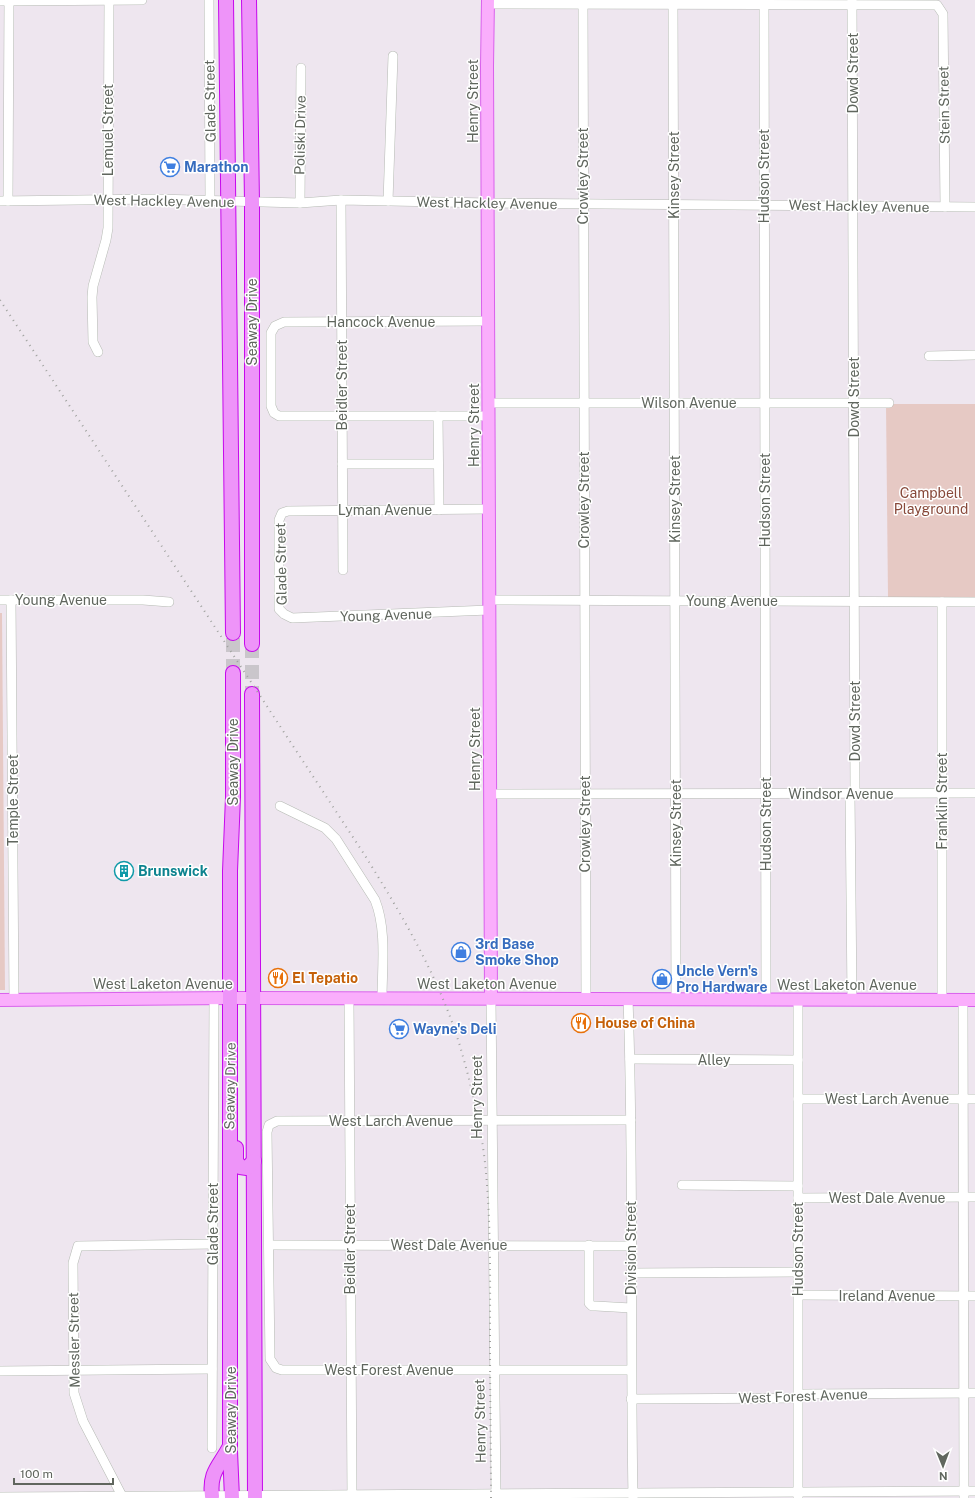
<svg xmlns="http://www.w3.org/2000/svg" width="975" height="1498" viewBox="0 0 975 1498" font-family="'Public Sans',sans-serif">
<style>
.green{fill:#e6c9c4}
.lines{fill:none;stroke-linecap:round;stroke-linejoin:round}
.highway-tunnel{stroke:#cac6cb;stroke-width:14;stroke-dasharray:14 7;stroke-linecap:butt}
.minor-casing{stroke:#b5bab3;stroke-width:10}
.major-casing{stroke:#d962ec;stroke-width:14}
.highway-casing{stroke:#c609ec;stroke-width:16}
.minor{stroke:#fff;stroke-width:9}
.major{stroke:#faaefc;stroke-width:12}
.highway{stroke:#ee94f9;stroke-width:14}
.rail{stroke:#a0a29f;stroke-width:2;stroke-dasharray:1 5;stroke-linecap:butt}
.labels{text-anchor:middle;stroke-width:3;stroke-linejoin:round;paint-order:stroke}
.street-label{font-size:14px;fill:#60665e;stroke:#fff}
.shop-label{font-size:14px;font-weight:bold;fill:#366cbe;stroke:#fff;text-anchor:start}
.park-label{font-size:14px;fill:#88493a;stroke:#fff}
.culture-label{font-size:14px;font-weight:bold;fill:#0d838f;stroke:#fff;text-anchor:start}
.food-label{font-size:14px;font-weight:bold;fill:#c56008;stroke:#fff;text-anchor:start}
</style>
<rect width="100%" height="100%" fill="#eee6ef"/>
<g class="green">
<polygon points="886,404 975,404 975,597 888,597"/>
<polygon points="0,613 2,613 5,990 0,990"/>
</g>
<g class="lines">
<g class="highway-tunnel">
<polyline points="252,644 252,694"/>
<polyline points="233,673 233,633"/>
</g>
<g class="minor-casing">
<g id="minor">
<polyline points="209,0 210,201"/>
<polyline points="583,0 586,999"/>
<polyline points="673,0 676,999"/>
<polyline points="764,0 766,1000"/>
<polyline points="852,0 855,794"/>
<polyline points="0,1 142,0"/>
<polyline points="488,4 937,5 943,14 945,207"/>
<polyline points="341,200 343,570"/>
<polyline points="0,201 157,199 300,203 341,200 489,203 975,207"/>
<polyline points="8,201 9,0"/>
<polyline points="388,201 393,56"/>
<polyline points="300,203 301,68"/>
<polyline points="98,352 93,342 92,297 93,286 106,240 108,228 109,0"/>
<polyline points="929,356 975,355"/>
<polyline points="489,403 889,403"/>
<polyline points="438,416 439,510"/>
<polyline points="489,416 279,416 274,413 271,406 271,333 275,326 284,322 489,321"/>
<polyline points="342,464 438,464"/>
<polyline points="489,509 288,511 282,513 279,520 279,609 284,614 292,618 489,610"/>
<polyline points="0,600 143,600 169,602"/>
<polyline points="11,600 14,1000"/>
<polyline points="489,600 975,602"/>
<polyline points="491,794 975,793"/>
<polyline points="850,794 852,1000"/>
<path d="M280 806 325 828 336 839 375 900C387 930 382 968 382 999"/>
<polyline points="349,999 352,1498"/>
<polyline points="491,999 496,1498"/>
<path d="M628 999C634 1165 630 1332 633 1498"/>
<polyline points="942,1000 942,602"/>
<polyline points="963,1000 964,1498"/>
<polyline points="630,1059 798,1060"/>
<polyline points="798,1099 975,1099"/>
<polyline points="631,1120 277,1121 269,1125 267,1132 270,1359 276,1368 282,1370 631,1370"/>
<polyline points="682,1185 798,1186"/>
<polyline points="798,1198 975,1197"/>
<polyline points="269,1245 630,1246"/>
<polyline points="589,1245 589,1303 592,1306 596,1306 631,1308"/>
<polyline points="631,1273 798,1272"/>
<polyline points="798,1295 975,1296"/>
<polyline points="0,1371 212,1369"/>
<polyline points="631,1399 797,1398 804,1394 975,1393"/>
<polyline points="212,1448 214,999"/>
<polyline points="122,1496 83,1421 74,1393 73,1263 78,1246 213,1244"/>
<polyline points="0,1497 975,1491"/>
<polyline points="798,1498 798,1000"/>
</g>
</g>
<g class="major-casing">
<g id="major">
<polyline points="488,0 487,66 491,999"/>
<polyline points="0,1000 231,998 975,1000"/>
</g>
</g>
<g class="highway-casing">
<g id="highway">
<polyline points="226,0 233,633"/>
<polyline points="249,0 252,202 252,644"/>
<polyline points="252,694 255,1498"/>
<polyline points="236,1148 236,1161 240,1167 247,1168 254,1161"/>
<path d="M212 1496C209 1471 220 1466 230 1446"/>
<polyline points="232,1498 230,1451 230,871 233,797 233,673"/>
</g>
</g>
<use href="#minor" class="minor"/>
<use href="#major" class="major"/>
<use href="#highway" class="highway"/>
<path class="rail" d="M0 300 364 854C402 915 439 977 460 1046 473 1091 484 1138 487 1185 491 1237 490 1290 490 1343 490 1395 491 1446 491 1498"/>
</g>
<defs>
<g id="supermarket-ring" transform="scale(1)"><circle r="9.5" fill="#fff" stroke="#3f7fe0" stroke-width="1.5"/><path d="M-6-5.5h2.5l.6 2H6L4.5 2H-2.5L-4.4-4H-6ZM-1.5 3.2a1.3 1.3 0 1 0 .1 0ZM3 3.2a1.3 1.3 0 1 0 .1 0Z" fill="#3f7fe0"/></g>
<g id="building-ring" transform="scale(1)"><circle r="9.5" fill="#fff" stroke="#0f9aa8" stroke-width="1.5"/><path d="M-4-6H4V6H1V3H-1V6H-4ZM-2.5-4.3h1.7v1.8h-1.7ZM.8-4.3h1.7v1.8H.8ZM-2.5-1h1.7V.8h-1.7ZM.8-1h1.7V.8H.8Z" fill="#0f9aa8"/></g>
<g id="shop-ring" transform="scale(1)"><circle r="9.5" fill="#fff" stroke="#3f7fe0" stroke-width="1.5"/><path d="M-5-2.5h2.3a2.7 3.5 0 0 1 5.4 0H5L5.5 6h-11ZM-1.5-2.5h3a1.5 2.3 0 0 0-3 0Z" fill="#3f7fe0"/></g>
<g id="restaurant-ring" transform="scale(1)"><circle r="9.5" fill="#fff" stroke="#e8710a" stroke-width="1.5"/><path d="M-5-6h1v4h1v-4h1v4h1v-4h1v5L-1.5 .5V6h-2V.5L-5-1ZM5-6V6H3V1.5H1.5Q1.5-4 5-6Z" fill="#e8710a"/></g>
</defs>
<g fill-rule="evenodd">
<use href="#supermarket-ring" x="170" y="167"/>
<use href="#building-ring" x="124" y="871"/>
<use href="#shop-ring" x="461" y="952"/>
<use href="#restaurant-ring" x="278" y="978"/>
<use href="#shop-ring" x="662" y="979"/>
<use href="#restaurant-ring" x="581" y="1023"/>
<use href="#supermarket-ring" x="399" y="1029"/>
</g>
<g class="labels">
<g class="street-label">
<text transform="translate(853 73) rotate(-90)" y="5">Dowd Street</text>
<text transform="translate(210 101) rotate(-91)" y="5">Glade Street</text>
<text transform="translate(473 101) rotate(-90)" y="5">Henry Street</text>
<text transform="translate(944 105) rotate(-91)" y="5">Stein Street</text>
<text transform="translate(108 130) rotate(-90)" y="5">Lemuel Street</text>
<text transform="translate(300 135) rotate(-89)" y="5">Poliski Drive</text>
<text transform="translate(674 175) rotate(-90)" y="5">Kinsey Street</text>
<text transform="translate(583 176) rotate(-90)" y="5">Crowley Street</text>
<text transform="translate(764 176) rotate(-90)" y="5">Hudson Street</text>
<text transform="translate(164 201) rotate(1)" y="5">West Hackley Avenue</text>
<text transform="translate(487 203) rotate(1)" y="5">West Hackley Avenue</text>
<text transform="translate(859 206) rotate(1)" y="5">West Hackley Avenue</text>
<text transform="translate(252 322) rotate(-90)" y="5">Seaway Drive</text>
<text x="381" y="327">Hancock Avenue</text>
<text transform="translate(342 385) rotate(-90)" y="5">Beidler Street</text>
<text transform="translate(854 397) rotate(-90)" y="5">Dowd Street</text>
<text x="689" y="408">Wilson Avenue</text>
<text transform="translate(474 425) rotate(-90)" y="5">Henry Street</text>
<text transform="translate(675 499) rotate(-90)" y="5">Kinsey Street</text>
<text transform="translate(584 500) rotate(-90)" y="5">Crowley Street</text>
<text transform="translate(765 500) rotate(-90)" y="5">Hudson Street</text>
<text x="385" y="515">Lyman Avenue</text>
<text transform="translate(281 564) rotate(-91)" y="5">Glade Street</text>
<text x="61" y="605">Young Avenue</text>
<text x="732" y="606">Young Avenue</text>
<text transform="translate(386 615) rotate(-2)" y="5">Young Avenue</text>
<text transform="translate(855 721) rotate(-90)" y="5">Dowd Street</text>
<text transform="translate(475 749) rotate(-90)" y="5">Henry Street</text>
<text transform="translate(233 762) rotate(-90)" y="5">Seaway Drive</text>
<text x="841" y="799">Windsor Avenue</text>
<text transform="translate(13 800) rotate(-90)" y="5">Temple Street</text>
<text transform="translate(942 801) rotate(-90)" y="5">Franklin Street</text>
<text transform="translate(676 823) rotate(-90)" y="5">Kinsey Street</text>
<text transform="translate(585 824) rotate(-90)" y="5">Crowley Street</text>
<text transform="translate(766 824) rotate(-90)" y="5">Hudson Street</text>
<text x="163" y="989">West Laketon Avenue</text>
<text x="487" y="989">West Laketon Avenue</text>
<text x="847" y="990">West Laketon Avenue</text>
<text x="714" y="1065">Alley</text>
<text transform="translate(230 1086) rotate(-89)" y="5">Seaway Drive</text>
<text transform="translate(477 1097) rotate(-90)" y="5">Henry Street</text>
<text x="887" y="1104">West Larch Avenue</text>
<text x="391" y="1126">West Larch Avenue</text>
<text x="887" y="1203">West Dale Avenue</text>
<text transform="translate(213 1224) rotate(-90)" y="5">Glade Street</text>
<text x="449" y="1250">West Dale Avenue</text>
<text transform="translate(631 1248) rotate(-90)" y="5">Division Street</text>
<text transform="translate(350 1249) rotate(-90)" y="5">Beidler Street</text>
<text transform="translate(798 1249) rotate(-90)" y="5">Hudson Street</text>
<text x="887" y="1301">Ireland Avenue</text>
<text transform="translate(74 1340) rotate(-91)" y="5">Messler Street</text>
<text x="389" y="1375">West Forest Avenue</text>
<text transform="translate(803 1396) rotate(-2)" y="5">West Forest Avenue</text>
<text transform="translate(231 1410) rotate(-90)" y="5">Seaway Drive</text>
<text transform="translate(480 1421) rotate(-91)" y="5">Henry Street</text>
</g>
<g class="shop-label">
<text x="184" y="172">Marathon</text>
<text x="475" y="949">3rd Base<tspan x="475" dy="16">Smoke Shop</tspan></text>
<text x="676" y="976">Uncle Vern's<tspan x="676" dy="16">Pro Hardware</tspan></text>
<text x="413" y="1034">Wayne's Deli</text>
</g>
<g class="park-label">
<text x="931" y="498">Campbell<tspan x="931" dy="16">Playground</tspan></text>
</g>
<g class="culture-label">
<text x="138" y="876">Brunswick</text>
</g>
<g class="food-label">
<text x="292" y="983">El Tepatio</text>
<text x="595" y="1028">House of China</text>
</g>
</g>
<g transform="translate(943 1466) rotate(179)" stroke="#ffffff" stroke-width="3" paint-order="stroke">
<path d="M0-3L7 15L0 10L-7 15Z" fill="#60665e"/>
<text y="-6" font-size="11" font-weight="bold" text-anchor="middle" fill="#60665e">N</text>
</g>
<path d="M14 1478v6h99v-6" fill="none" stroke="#60665e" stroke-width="2"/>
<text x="20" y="1478" font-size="12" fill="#60665e" stroke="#ffffff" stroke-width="3" paint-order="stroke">100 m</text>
</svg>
